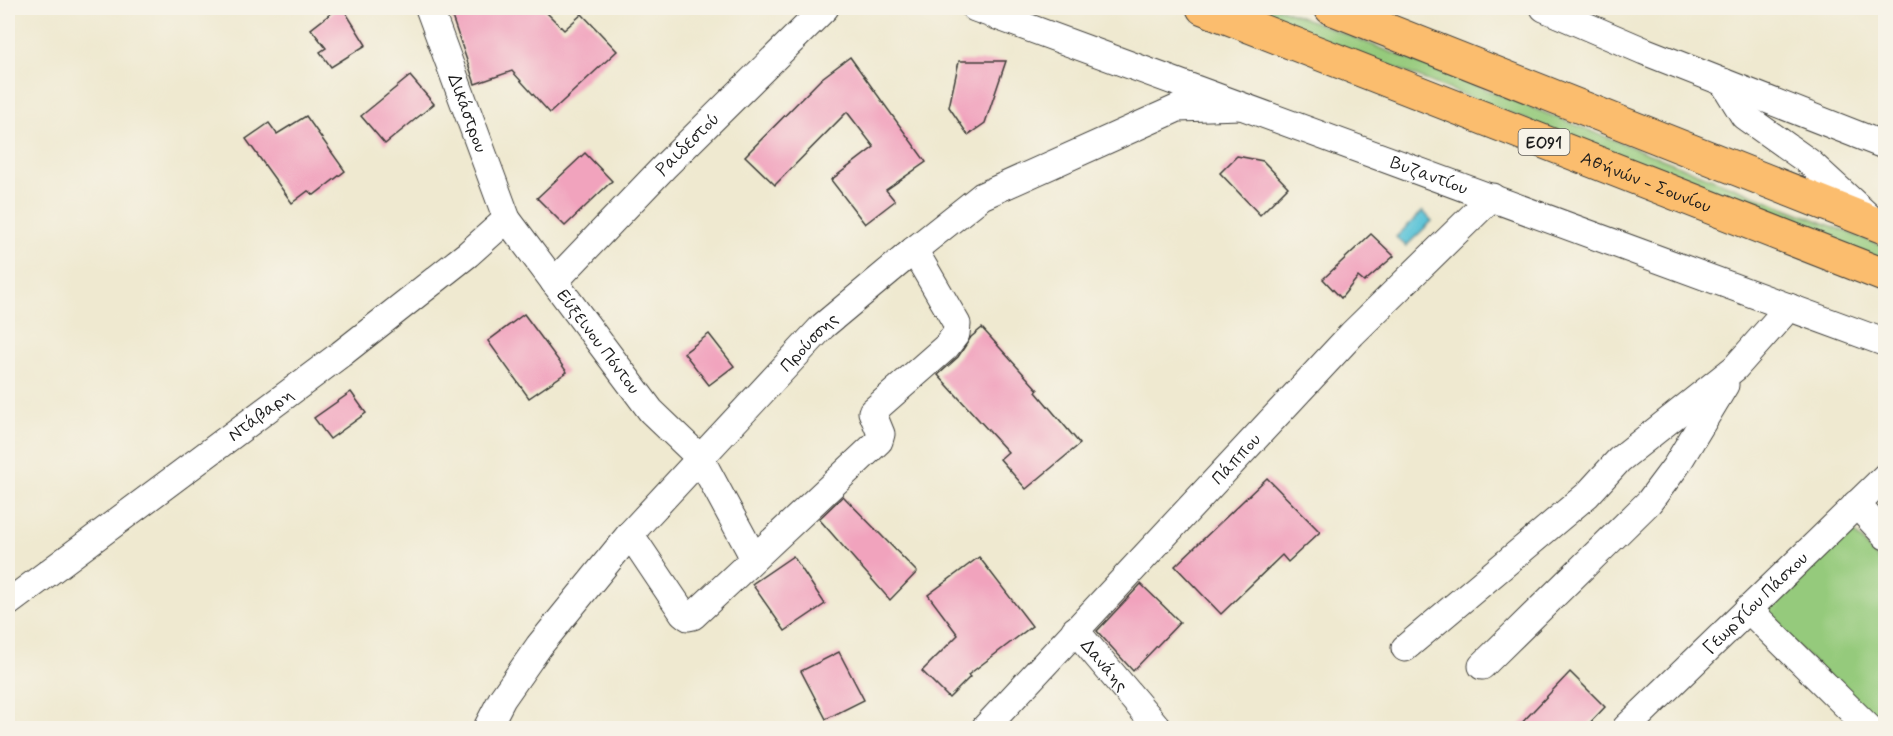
<svg xmlns="http://www.w3.org/2000/svg" width="1893" height="736" viewBox="0 0 1893 736" font-family="Mynerve,sans-serif">
<style>
.green{fill:#95ca7c;stroke:#58734c;stroke-width:1.5}
.water{fill:#5ac3d7;stroke:#3b707a;stroke-width:1.5}
.building{fill:#f1a3bd}
.lines{fill:none;stroke-linecap:round;stroke-linejoin:round}
.minor-casing{stroke:#3c3b37;stroke-width:29}
.major-casing{stroke:#3c3b37;stroke-width:35}
.minor{stroke:#fff;stroke-width:27}
.major{stroke:#fbbd6e;stroke-width:33}
.labels{text-anchor:middle;stroke-width:5;stroke-linejoin:round;paint-order:stroke}
.shield{fill:#f7f3e8;stroke:#5e5c59;stroke-width:1.5}
.shield-label{font-size:16px;font-weight:bold;fill:#1c1c1c}
.street-label{font-size:18px;fill:#1c1c1c;stroke:#f7f3e8}
</style>
<rect width="100%" height="100%" fill="#f7f3e8"/>
<filter id="ink" filterUnits="userSpaceOnUse"><feTurbulence type="fractalNoise" baseFrequency=".0167" numOctaves="2"/><feDisplacementMap in="SourceGraphic" scale="12" xChannelSelector="R" yChannelSelector="G"/><feConvolveMatrix kernelMatrix="1 2 1 2 8 2 1 2 1" color-interpolation-filters="sRGB"/></filter>
<filter id="wash" filterUnits="userSpaceOnUse"><feTurbulence type="fractalNoise" baseFrequency=".008" numOctaves="4" result="noise"/><feDisplacementMap in="SourceGraphic" scale="24" xChannelSelector="R" yChannelSelector="G"/><feGaussianBlur stdDeviation="1.35" result="paint"/><feColorMatrix in="noise" values="0 0 0 0 0 0 0 0 0 0 0 0 0 0 0 0 0 1.4 0 .05"/><feComposite in="paint" operator="in"/></filter>
<g filter="url(#wash)">
<rect width="100%" height="100%" fill="#efe9d0"/>
<g class="green">
<polygon points="1243,8 1279,8 1885,247 1885,261"/>
<polygon points="1853,531 1885,567 1885,728 1877,728 1763,611"/>
</g>
<polygon class="water" points="1423,211 1432,221 1406,246 1396,237"/>
<g id="blocks">
<g class="building">
<polygon points="338,8 343,8 366,45 331,67 320,52 326,48 311,29"/>
<polygon points="449,8 542,8 564,30 582,14 617,51 550,113 512,71 475,84"/>
<polygon points="850,57 926,162 886,190 895,201 865,224 831,180 874,147 847,112 775,185 745,156 822,78"/>
<polygon points="959,61 1006,61 985,123 968,135 949,107"/>
<polygon points="410,76 434,104 385,144 361,116"/>
<polygon points="306,116 345,171 314,195 308,191 292,203 246,139 269,123 277,134"/>
<polygon points="585,153 612,181 565,226 537,198"/>
<polygon points="1237,156 1263,161 1288,187 1260,215 1220,173"/>
<polygon points="1371,234 1394,256 1364,282 1358,277 1341,298 1323,279"/>
<polygon points="524,314 567,372 529,398 488,341"/>
<polygon points="982,328 1038,390 1036,392 1080,444 1026,489 1000,459 1008,452 938,375 958,357 971,337"/>
<polygon points="709,334 734,366 709,385 684,353"/>
<polygon points="351,392 366,413 330,439 314,418"/>
<polygon points="1267,478 1320,532 1288,562 1282,555 1221,614 1175,566"/>
<polygon points="843,496 917,572 890,600 819,519"/>
<polygon points="793,556 825,604 785,631 752,584"/>
<polygon points="979,557 1032,626 968,675 970,677 949,698 922,671 958,635 928,595"/>
<polygon points="1141,584 1180,622 1133,671 1097,631"/>
<polygon points="839,652 864,700 826,719 801,671"/>
<polygon points="1570,672 1605,707 1584,729 1516,729"/>
</g>
</g>
</g>
<g filter="url(#ink)">
<use href="#blocks" fill-opacity="0" stroke="#3c3b37" stroke-width="1.5"/>
<g class="lines">
<g class="minor-casing">
<g id="minor">
<path id="s1" d="M429 8 507 219 651 411 700 458 754 558"/>
<path id="s2" d="M975 8 1886 343"/>
<polyline points="1544,8 1644,51 1886,146"/>
<polyline points="1723,82 1744,116 1809,162 1870,218"/>
<path id="s3" d="M554 282 664 167 825 8"/>
<polyline points="1856,504 1886,536"/>
<polyline points="630,534 683,613 688,617 693,616 879,441 881,434 872,412 946,347 956,334 957,324 914,250"/>
<path id="s4" d="M8 603 341 354 468 254 507 219"/>
<polyline points="1748,609 1869,728"/>
<path id="s5" d="M1075 630 1158 728"/>
<polyline points="1405,648 1587,495 1619,460 1735,368 1789,307"/>
<polyline points="1482,666 1649,502 1676,466 1725,385"/>
<path id="s6" d="M487 728 502 699 539 646 630 534 823 326 914 250 982 196 1178 108 1240 106"/>
<path id="s7" d="M985 728 1352 334 1492 197"/>
<path id="s8" d="M1626 728 1886 476"/>
</g>
</g>
<g class="major-casing">
<g id="major">
<path id="s9" d="M1203 8 1886 276"/>
<polyline points="1331,8 1886,228"/>
</g>
</g>
<use href="#minor" class="minor"/>
<use href="#major" class="major"/>
</g>
</g>
<g class="labels">
<rect class="shield" x="1518.5" y="129" width="51" height="26" rx="4.5"/>
<g class="shield-label">
<text x="1544" y="148">ΕΟ91</text>
</g>
<g class="street-label">
<text dy="6" stroke="none"><textPath href="#s1" startOffset="112">Δικάστρου</textPath></text>
<text dy="6" stroke="none"><textPath href="#s3" startOffset="192">Ραιδεστού</textPath></text>
<text dy="6" stroke="none"><textPath href="#s2" startOffset="484">Βυζαντίου</textPath></text>
<text dy="6" stroke="none"><textPath href="#s9" startOffset="476">Αθήνών - Σουνίου</textPath></text>
<text dy="6" stroke="none"><textPath href="#s1" startOffset="378">Εύξεινου Πόντου</textPath></text>
<text dy="6" stroke="none"><textPath href="#s6" startOffset="504">Προύσσης</textPath></text>
<text dy="6" stroke="none"><textPath href="#s4" startOffset="315">Ντάβαρη</textPath></text>
<text dy="6" stroke="none"><textPath href="#s7" startOffset="368">Πάππου</textPath></text>
<text dy="6" stroke="none"><textPath href="#s8" startOffset="180">Γεωργίου Πάσχου</textPath></text>
<text dy="6" stroke="none"><textPath href="#s5" startOffset="46">Δανάης</textPath></text>
</g>
</g>
<rect width="1893" height="736" fill="none" stroke="#f7f3e8" stroke-width="30"/>
</svg>
